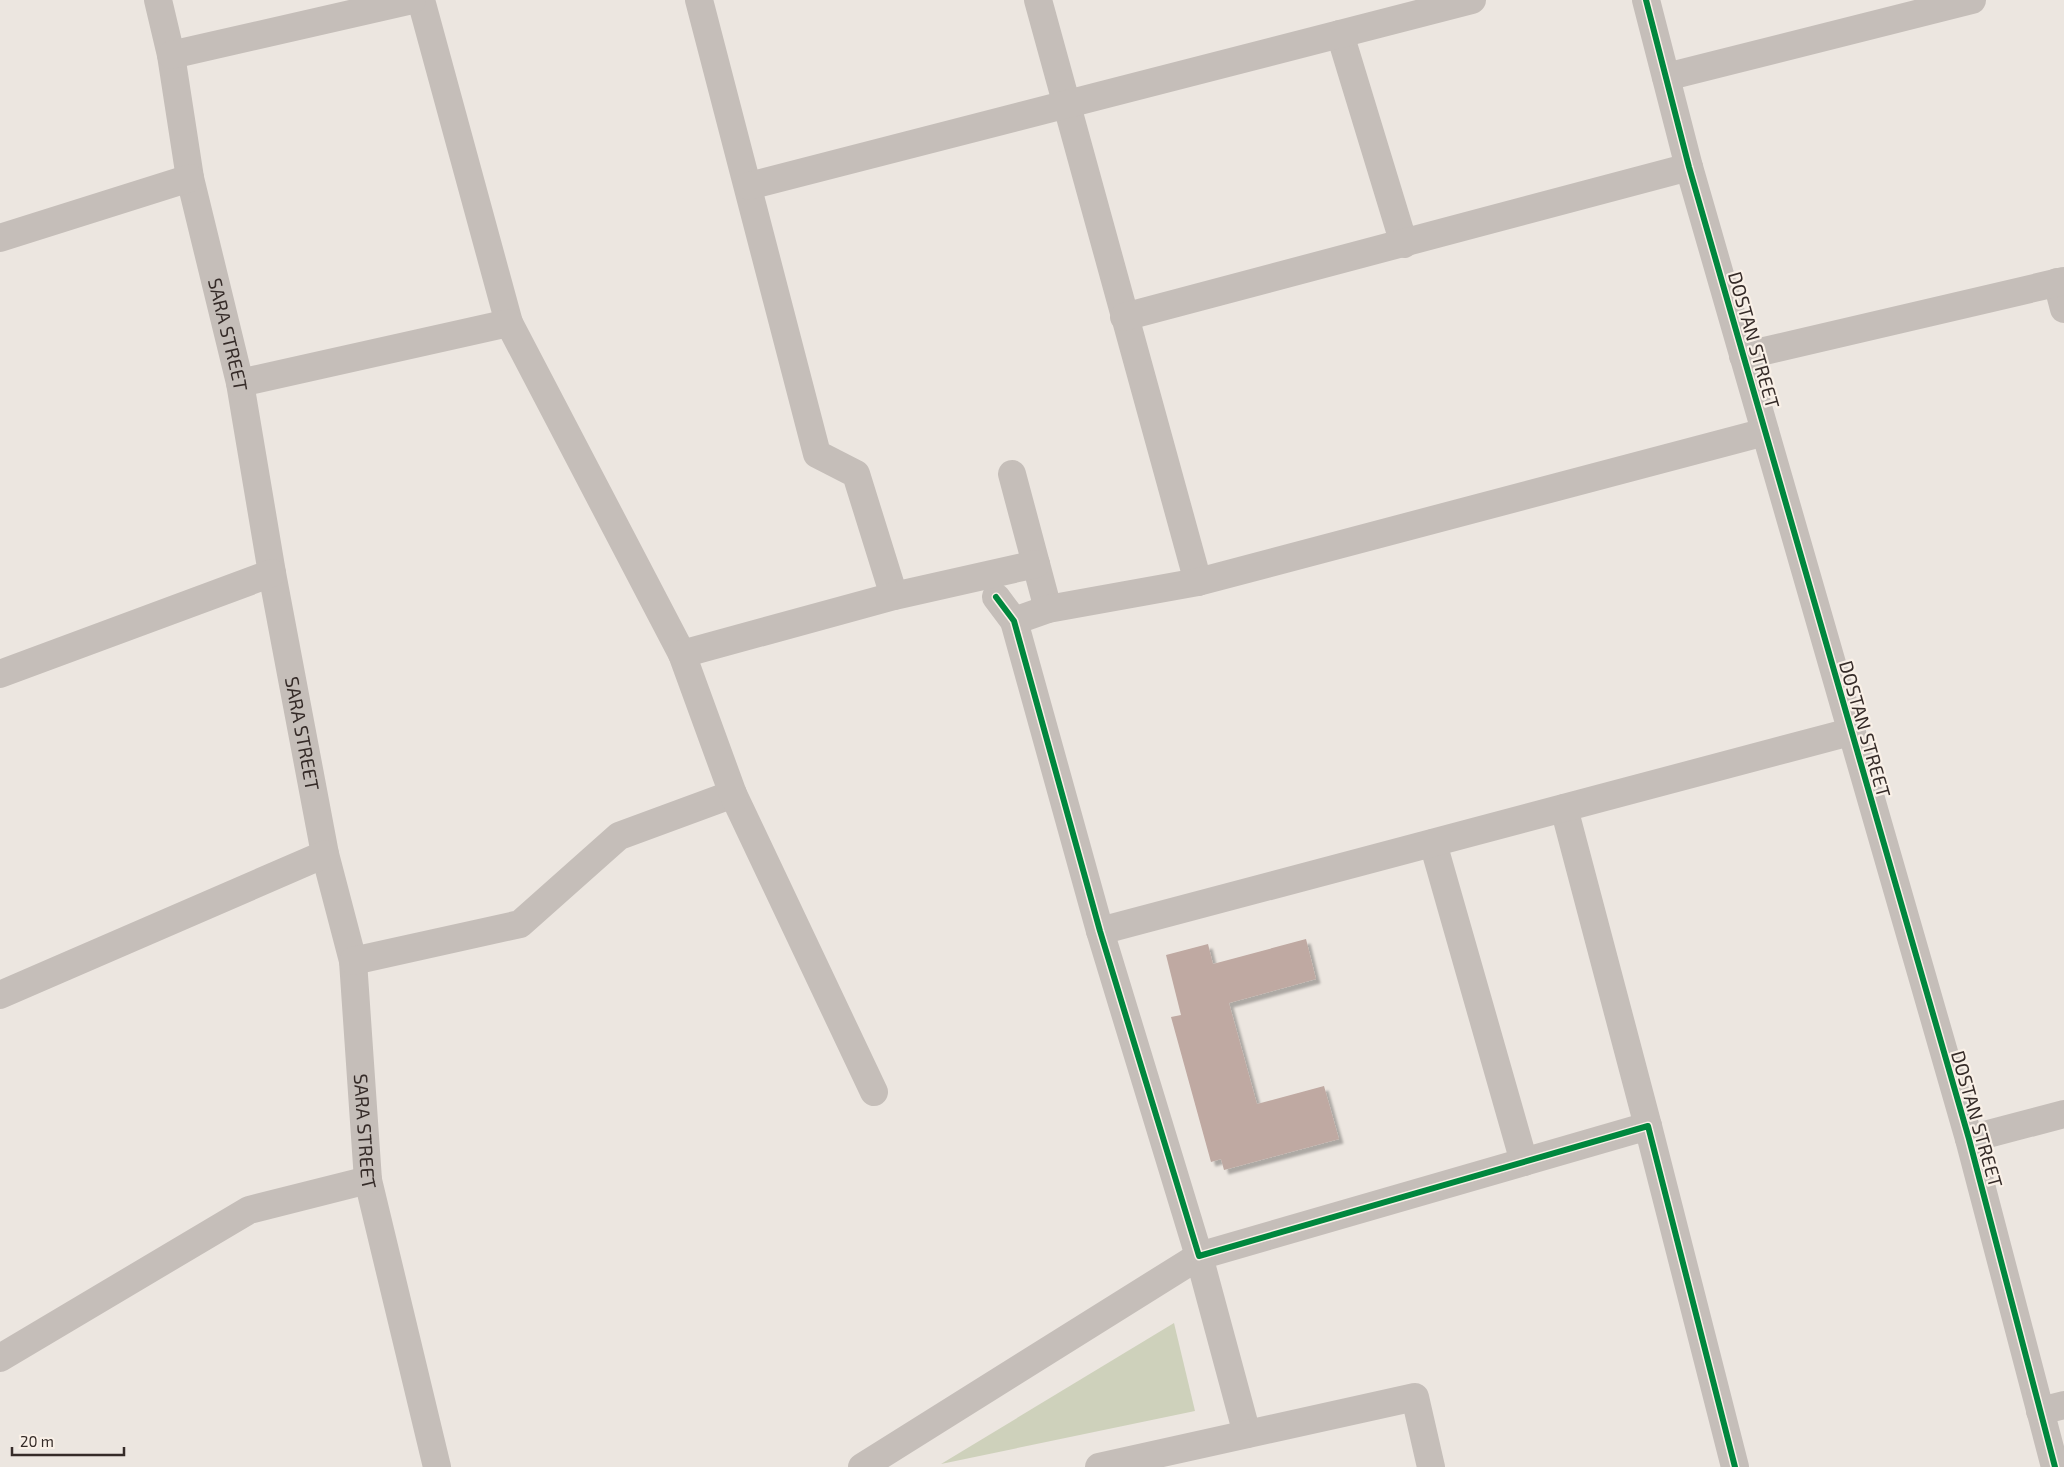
<svg xmlns="http://www.w3.org/2000/svg" width="2064" height="1467" viewBox="0 0 2064 1467" font-family="'Exo 2',sans-serif">
<style>
.green{fill:#ced1bb}
.building{fill:#bfa9a2;filter:url(#shadow)}
.lines{fill:none;stroke-linecap:round;stroke-linejoin:round}
.street{stroke:#c5beb9;stroke-width:28}
.cycleway-casing{stroke:#f9f0e7;stroke-width:9}
.cycleway{stroke:#00873e;stroke-width:6}
.labels{text-anchor:middle;stroke-width:4.5;stroke-linejoin:round;paint-order:stroke}
.street-label{font-size:19px;fill:#352b28;stroke:#f9f0e7}
</style>
<defs>
<filter id="shadow"><feDropShadow dx="4.5" dy="4.5" stdDeviation="1" flood-color="#0004"/></filter>
</defs>
<rect width="100%" height="100%" fill="#ece6e0"/>
<polygon class="green" points="1174,1323 1195,1411 941,1464"/>
<polygon class="building" points="1306,939 1316,979 1229,1003 1257,1104 1324,1086 1339,1139 1224,1170 1221,1159 1211,1162 1171,1017 1181,1015 1166,955 1208,944 1213,964"/>
<g class="lines">
<g class="street">
<path id="s1" d="M158 0 171 55 190 178 240 383 272 573 325 854 353 961 368 1180 437 1467"/>
<polyline points="421,0 509,323"/>
<polyline points="699,0 817,454 856,474 894,596"/>
<polyline points="1038,0 1198,582"/>
<polyline points="1646,0 1689,167 1969,1139 2055,1467"/>
<polyline points="1340,34 1404,244"/>
<polyline points="171,55 412,0"/>
<polyline points="1666,77 1972,0"/>
<polyline points="749,186 1472,0"/>
<polyline points="0,238 190,178"/>
<polyline points="2057,282 2064,309"/>
<polyline points="1124,317 1689,167"/>
<polyline points="1743,356 2064,281"/>
<polyline points="240,383 509,323 682,654"/>
<polyline points="1012,474 1048,609"/>
<polyline points="996,597 1014,621 1100,931 1199,1256 1648,1126 1735,1467"/>
<polyline points="1014,621 1048,609 1198,582 1765,432"/>
<polyline points="0,674 272,573"/>
<polyline points="1564,808 1648,1126"/>
<polyline points="1433,843 1524,1162"/>
<polyline points="1100,931 1850,732"/>
<polyline points="353,961 520,924 619,836 733,794"/>
<polyline points="0,995 325,854"/>
<polyline points="874,1092 733,794 682,654 894,596 1036,564"/>
<polyline points="1969,1139 2064,1114"/>
<polyline points="0,1358 249,1210 368,1180"/>
<polyline points="2040,1411 2064,1405"/>
<polyline points="862,1467 1199,1256 1247,1434"/>
<polyline points="1099,1467 1415,1397 1431,1467"/>
</g>
<g class="cycleway-casing">
<g id="cycleway">
<polyline points="1646,0 1689,167 1969,1139 2055,1467"/>
<polyline points="996,597 1014,621 1100,931 1199,1256 1648,1126 1735,1467"/>
</g>
</g>
<use href="#cycleway" class="cycleway"/>
</g>
<g class="labels">
<g class="street-label">
<text dy="7" stroke="none"><textPath href="#s1" startOffset="342">SARA STREET</textPath></text>
<text transform="translate(1754 340) rotate(74)" y="7">DOSTAN STREET</text>
<text transform="translate(1865 729) rotate(74)" y="7">DOSTAN STREET</text>
<text dy="7" stroke="none"><textPath href="#s1" startOffset="748">SARA STREET</textPath></text>
<text transform="translate(1977 1119) rotate(74)" y="7">DOSTAN STREET</text>
<text dy="7" stroke="none"><textPath href="#s1" startOffset="1152">SARA STREET</textPath></text>
</g>
</g>
<path d="M12 1447v8h112v-8" fill="none" stroke="#352b28" stroke-width="2.5"/>
<text x="20" y="1447" font-size="15" fill="#352b28" stroke="#f9f0e7" stroke-width="4" paint-order="stroke">20 m</text>
</svg>
